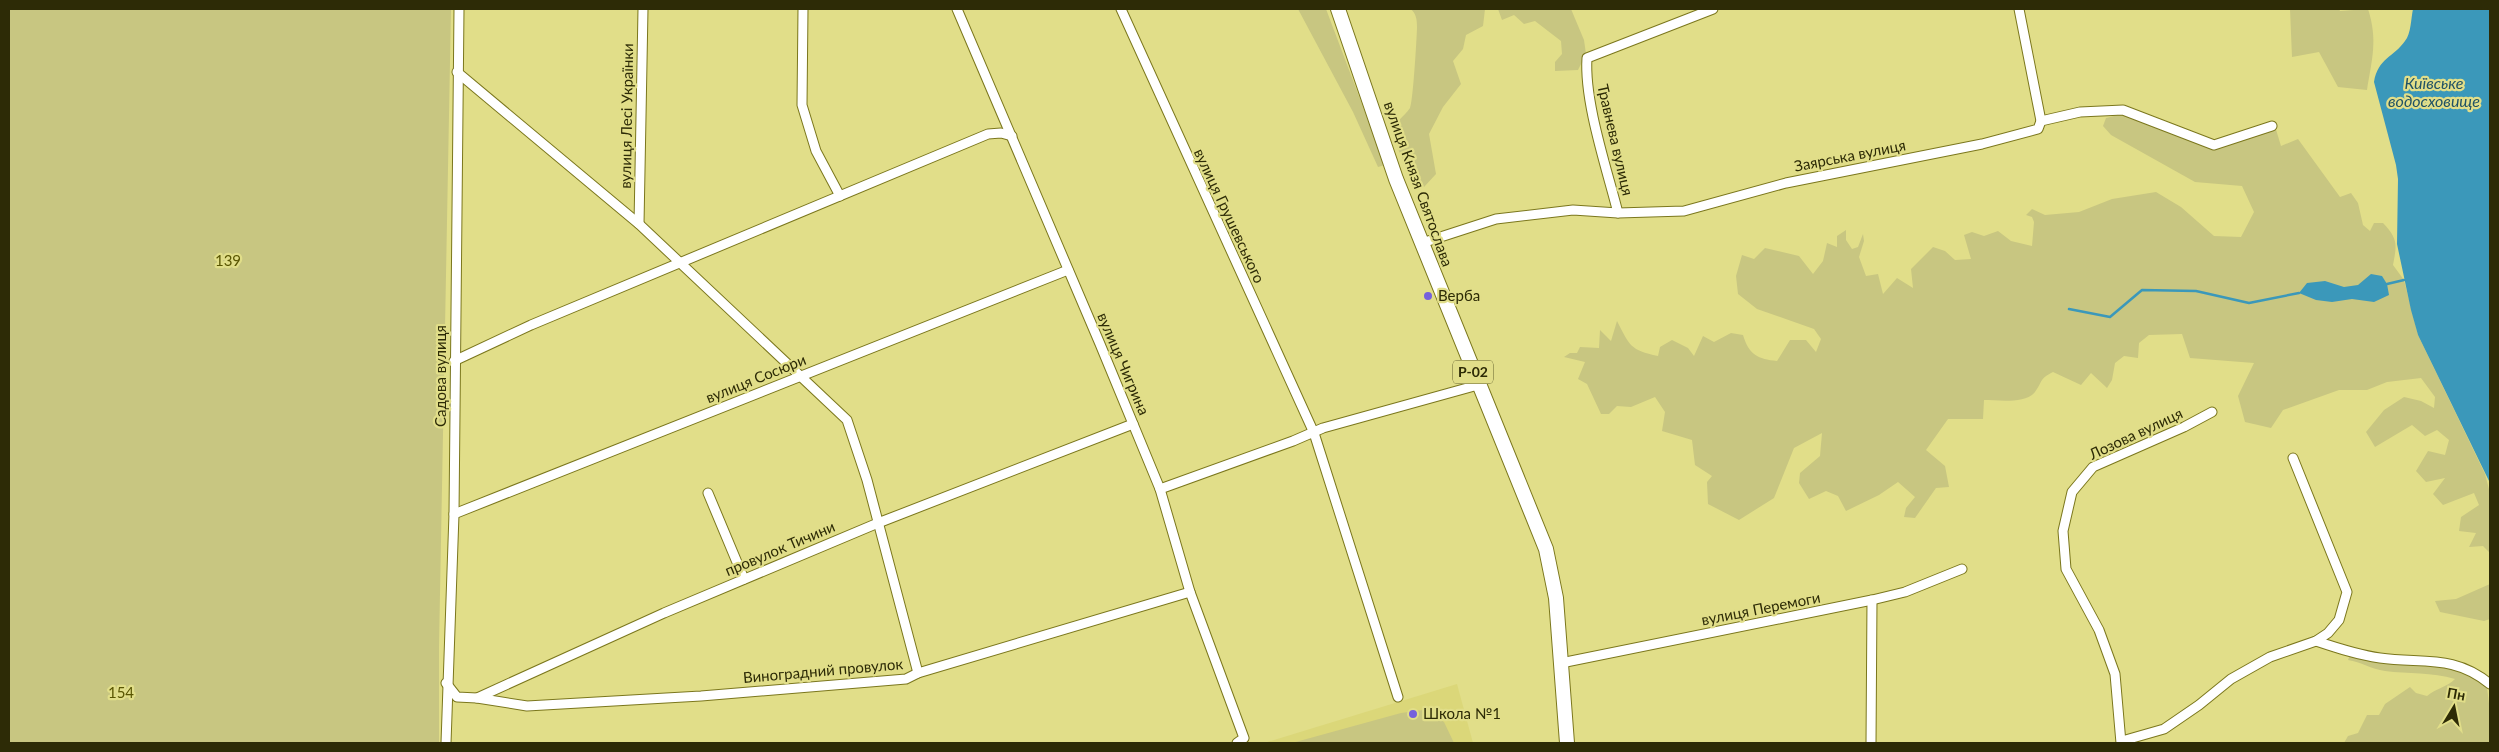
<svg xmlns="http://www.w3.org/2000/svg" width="2499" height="752" viewBox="0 0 2499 752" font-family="Lato,sans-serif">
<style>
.built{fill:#dbd779}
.green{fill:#c8c681}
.water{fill:#3b98ba}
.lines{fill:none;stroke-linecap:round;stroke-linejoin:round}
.stream{stroke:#3b98ba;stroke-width:2.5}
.street-casing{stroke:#7b771d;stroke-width:11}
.primary-casing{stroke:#7b771d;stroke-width:16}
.street{stroke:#fff;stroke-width:9}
.primary{stroke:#fff;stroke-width:14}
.poi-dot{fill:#7561dc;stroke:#e1de89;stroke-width:2}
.labels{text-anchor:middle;stroke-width:4.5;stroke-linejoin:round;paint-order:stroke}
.shield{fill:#e1de89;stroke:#63612d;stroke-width:1}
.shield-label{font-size:14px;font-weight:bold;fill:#2d2b06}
.street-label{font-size:15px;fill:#2d2b06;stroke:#e1de89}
.park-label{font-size:15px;fill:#595502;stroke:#e1de89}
.poi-label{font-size:15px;fill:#2d2b06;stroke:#e1de89;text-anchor:start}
.water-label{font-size:16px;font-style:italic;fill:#205265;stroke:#e1de89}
</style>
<rect width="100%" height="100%" fill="#e1de89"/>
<polygon class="built" points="1457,684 1473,743 1264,743"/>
<g class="green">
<polygon points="9,9 451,9 439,647 439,743 9,743"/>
<polygon points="1298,9 1326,9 1385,165 1378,167 1353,112"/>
<path d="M1411 9H1485L1483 26 1466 35 1463 49 1453 61 1461 84 1443 107 1429 134 1436 174 1424 187C1412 174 1395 153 1395 133 1395 120 1404 117 1410 108 1413 104 1417 35 1417 27 1417 19 1416 14 1411 9Z"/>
<polygon points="1498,9 1571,9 1584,40 1586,54 1578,70 1555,71 1555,62 1562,54 1561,41 1535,21 1524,24 1514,15 1502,20"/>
<path d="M2290 9H2339L2340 11 2368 9C2378 40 2372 59 2367 90L2338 87 2319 52 2292 57Z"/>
<path d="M2122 114 2213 148 2274 123 2281 146 2298 139 2340 197 2351 193 2358 203 2363 225 2370 231 2374 223H2383C2398 239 2397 244 2393 265L2404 280 2418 335 2485 474 2490 493V553L2483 546 2469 547 2476 533 2459 531 2461 517 2479 505 2474 493 2443 505 2433 494 2445 478 2426 482 2416 471 2428 451 2445 455 2449 440 2437 430 2425 436 2412 425 2375 447 2366 432 2384 410 2404 397 2421 401 2434 408 2435 397 2421 378 2387 382 2367 390H2339L2283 410 2271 428 2245 422 2238 396 2254 363 2190 358 2182 334 2149 335 2139 343 2138 358 2124 356 2115 363 2112 380 2107 388 2091 373 2081 385 2053 372C2039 379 2043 381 2035 392 2026 404 1998 400 1984 400L1983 419H1948L1926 450 1945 466 1949 487 1936 488 1915 518 1904 517 1906 508 1915 497 1898 482 1879 495 1846 511 1838 496 1826 491 1809 499 1799 483 1800 473 1820 456 1822 433 1794 448 1774 498 1739 520 1708 504 1707 482 1712 476 1695 465 1692 440 1662 431 1665 412 1655 397 1631 407 1617 406 1609 414H1601L1587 384 1578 379 1585 362 1564 357 1570 353H1577L1580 347 1599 348 1600 330 1611 341 1617 321C1630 346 1630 350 1658 356L1660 347 1672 340 1688 348 1694 356 1703 336 1714 342 1731 333 1743 335C1749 355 1758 359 1777 361L1790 340H1806L1816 352 1821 339 1814 329 1757 309 1738 294 1736 276 1742 255 1754 259 1765 248 1799 256 1813 274 1823 261 1827 243 1837 247V236L1846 230V240L1852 249 1858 247 1863 234 1864 241 1859 257 1866 276 1878 274 1883 294 1897 278 1913 288 1911 269 1933 247 1945 251 1955 260 1971 259 1964 235 1972 232 1984 236 1998 231 2011 241 2032 246 2034 222 2032 217 2026 215 2032 209 2045 215 2079 212 2112 199 2156 192 2181 207 2214 236 2241 237 2254 212 2242 186 2195 182 2111 135 2103 126 2106 118Z"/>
<polygon points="2490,584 2490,619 2484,621 2440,612 2435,601 2456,599"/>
<path d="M2350 655C2396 660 2451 656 2487 687L2490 712V743H2344L2348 736 2358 733 2367 715H2379L2385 704 2410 687 2416 693 2427 696C2437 688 2447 687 2455 679 2432 672 2408 674 2385 671 2371 669 2361 662 2348 660Z"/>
<polygon points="1423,710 1444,722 1454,743 1292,743 1401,713"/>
</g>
<g class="water">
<path d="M2413 9H2490V483L2418 335 2411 310 2397 244 2398 179 2396 165 2374 82C2378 58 2394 57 2405 41 2411 34 2411 18 2413 9Z"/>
<polygon points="2371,274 2382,276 2387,284 2389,295 2374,302 2352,299 2332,302 2316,300 2299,293 2307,283 2325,281 2344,287 2358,285"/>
</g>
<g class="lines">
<g class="stream">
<polyline points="2387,284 2404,280"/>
<polyline points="2069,309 2110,317 2142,290 2196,291 2249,303 2299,293"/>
</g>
<g class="street-casing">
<g id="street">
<polyline points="803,9 802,105 816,151 840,196"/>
<polyline points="957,9 1100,344 1160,489 1190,592 1244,738 1237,743"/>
<polyline points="1121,9 1314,433 1398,697"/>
<polyline points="2019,9 2041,121"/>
<polyline points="457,72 639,224 847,420 867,480 918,673"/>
<path d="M1618 213C1607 169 1584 102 1587 58L1713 9"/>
<polyline points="639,224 643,9"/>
<polyline points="1422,243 1496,219 1573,210 1618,213 1684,211 1786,183 1982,144 2038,129 2041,121 2080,112 2123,110 2214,145 2272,126"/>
<polyline points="454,361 531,325 988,134 1001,133 1012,136"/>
<polyline points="1160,489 1293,441 1323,428 1478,385"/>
<polyline points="708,493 744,579"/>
<polyline points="454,514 1068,270"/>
<path d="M2316 641C2337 648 2358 655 2380 658 2422 664 2454 654 2490 684"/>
<polyline points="1561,663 1872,600 1905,592 1962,569"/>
<polyline points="446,683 457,697 477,698 664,613 878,523 1133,424"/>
<polyline points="477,698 527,706 701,696 906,679 918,673 1190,592"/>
<polyline points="2122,741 2164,729 2199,705 2231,679 2270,657 2316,641 2328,633 2339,620 2347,592 2293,458"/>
<polyline points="446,743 454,514 459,9"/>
<polyline points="1871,743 1872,600"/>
<polyline points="2121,743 2115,674 2099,630 2066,569 2063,531 2072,492 2093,467 2184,427 2212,412"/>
</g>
</g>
<g class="primary-casing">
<polyline id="primary" points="1338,9 1396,179 1546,549 1556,598 1567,743"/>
</g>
<use href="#street" class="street"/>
<use href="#primary" class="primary"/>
</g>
<g class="poi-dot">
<circle cx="1428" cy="296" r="5"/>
<circle cx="1413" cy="714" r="5"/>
</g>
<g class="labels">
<rect class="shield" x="1453" y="360.5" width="40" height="23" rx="4"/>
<g class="shield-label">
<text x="1473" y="377">Р-02</text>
</g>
<g class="street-label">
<text transform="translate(627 116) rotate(-89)" y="5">вулиця Лесі Українки</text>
<text transform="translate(1615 140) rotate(77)" y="5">Травнева вулиця</text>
<text transform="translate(1850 156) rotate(-11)" y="5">Заярська вулиця</text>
<text transform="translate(1418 184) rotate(70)" y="5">вулиця Князя Святослава</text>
<text transform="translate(1229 216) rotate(65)" y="5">вулиця Грушевського</text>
<text transform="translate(1123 364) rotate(67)" y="5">вулиця Чигрина</text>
<text transform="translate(441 376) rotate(-90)" y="5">Садова вулиця</text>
<text transform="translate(756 379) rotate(-22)" y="5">вулиця Сосюри</text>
<text transform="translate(2136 434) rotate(-25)" y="5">Лозова вулиця</text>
<text transform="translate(780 549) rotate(-23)" y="5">провулок Тичини</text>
<text transform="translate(1761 609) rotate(-11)" y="5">вулиця Перемоги</text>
<text transform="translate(823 671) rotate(-5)" y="5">Виноградний провулок</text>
</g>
<g class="park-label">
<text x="228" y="266">139</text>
<text x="121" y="698">154</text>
</g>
<g class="poi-label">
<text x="1438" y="301">Верба</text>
<text x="1423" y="719">Школа №1</text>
</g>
<g class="water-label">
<text x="2434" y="89">Київське<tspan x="2434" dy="18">водосховище</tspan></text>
</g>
</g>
<rect width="2499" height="752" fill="none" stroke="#2d2b06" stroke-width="20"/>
<g transform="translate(2454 707) rotate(10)" stroke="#e1de89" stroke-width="4" paint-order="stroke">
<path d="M0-4L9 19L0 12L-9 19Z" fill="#2d2b06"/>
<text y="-8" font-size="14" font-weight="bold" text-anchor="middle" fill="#2d2b06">Пн</text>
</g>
</svg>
